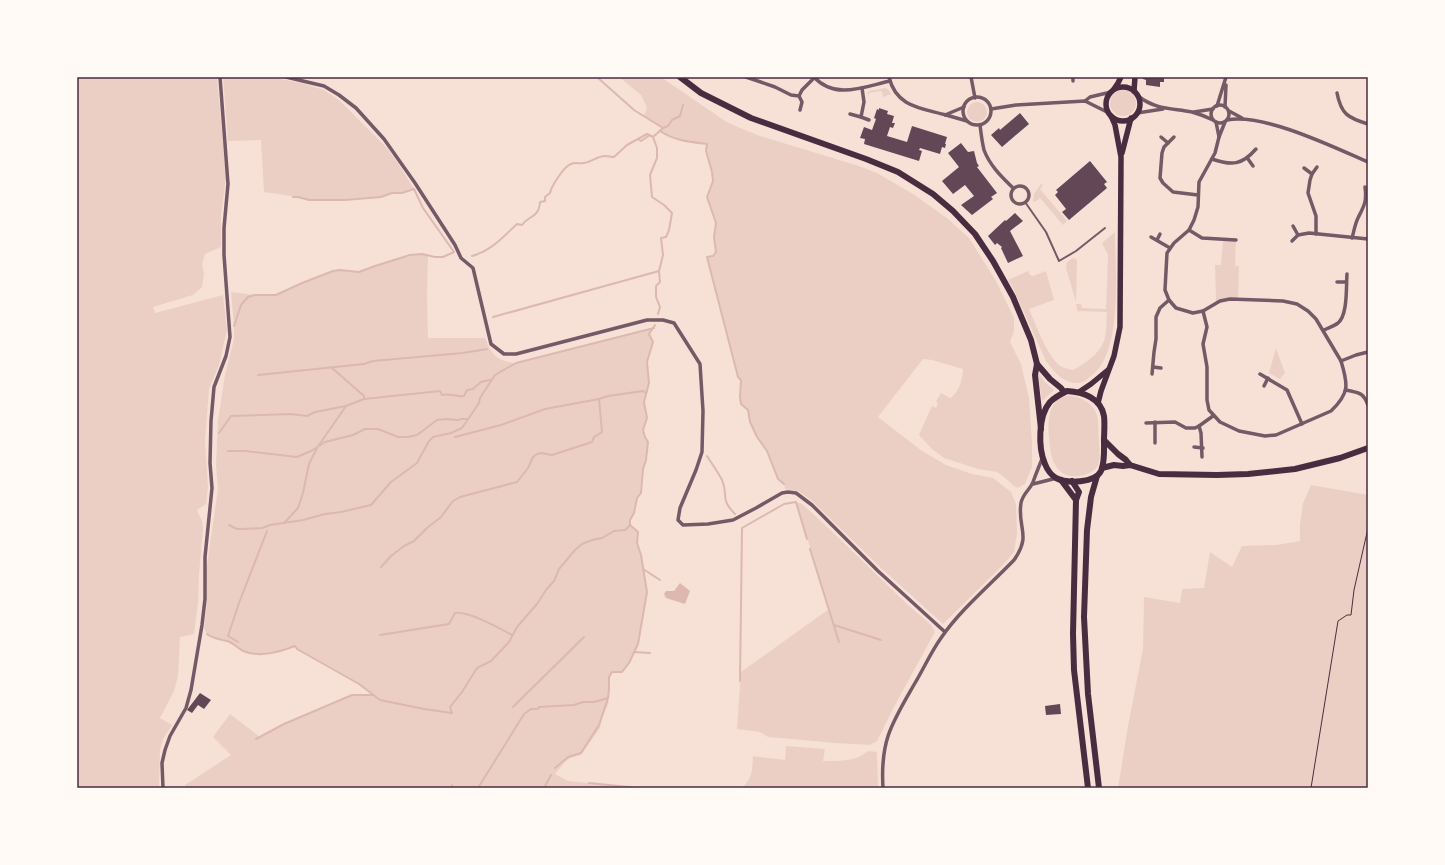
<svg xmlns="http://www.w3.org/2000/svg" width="1445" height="865" viewBox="0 0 1445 865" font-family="'Work Sans',sans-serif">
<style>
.green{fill:#ebcfc5}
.water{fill:#dcb8b0}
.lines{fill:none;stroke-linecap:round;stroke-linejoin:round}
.stream{stroke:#dcb8b0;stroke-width:2}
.building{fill:#644757}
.path{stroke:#4a2c40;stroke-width:1}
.service{stroke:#755966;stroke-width:2}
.minor{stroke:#755966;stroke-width:3.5}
.secondary{stroke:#4a2c40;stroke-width:5.5}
.primary{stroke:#4a2c40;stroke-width:6}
.neatline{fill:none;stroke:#4a2c40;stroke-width:1.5}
</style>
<rect width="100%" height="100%" fill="#f7e1d7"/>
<g class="green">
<polygon points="77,77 217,77 226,178 221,215 221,247 205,254 202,264 204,274 202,287 193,295 153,307 155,313 223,295 227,330 219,365 209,389 205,441 208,487 206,504 197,510 202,521 203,529 199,575 198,603 194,634 180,637 178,676 174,691 160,718 172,725 163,739 160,750 159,788 77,788"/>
<polygon points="223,77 269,77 302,83 324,90 339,100 386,147 398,163 414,189 402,193 392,193 381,197 330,200 309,200 298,197 264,192 261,140 228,141"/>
<path d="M619 77H661L725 121 740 128 760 136 859 166 877 173 913 194 947 218 969 238 996 281 1014 318V331L1010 342 1021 364 1029 398 1032 444V467L1025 484 1018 488 1014 486 1003 476 997 472 978 469 944 458 932 449 919 435 932 406 936 408 938 403 936 401 941 393 950 398C959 393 963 378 963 369L932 360 923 359 878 417 922 451 946 465 972 474 993 478 1011 492 1016 504 1017 533 1014 552 1003 565 943 624 881 568 811 500 798 491 785 489 784 484 778 479 767 451 757 437 750 422 748 410 741 404 740 397 741 380 738 377 707 257 713 256 716 252 714 237 716 223 707 197 713 181 712 172 706 151 707 144C690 142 675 141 660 131L663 128 644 116 647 108 641 95Z"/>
<polygon points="885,88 888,89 897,103 891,94 883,97 882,91 869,93 869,95 867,94 869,91"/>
<circle cx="1123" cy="103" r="13"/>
<circle cx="977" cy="112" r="10"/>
<polygon points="1041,184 1043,185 1040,189 1067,221 1063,225 1040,198 1036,201 1033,202 1034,194"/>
<path d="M1115 232C1115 269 1124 354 1090 377 1086 380 1084 382 1079 383 1064 384 1054 372 1046 361L1013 288 1008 280 1028 271 1030 275 1033 276 1046 271 1054 300 1029 309C1036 325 1046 353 1059 365 1063 368 1068 369 1073 370 1086 363 1102 352 1105 337 1107 329 1106 320 1107 312L1079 311 1078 313 1076 304H1081L1082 308 1106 309 1108 255 1102 243Z"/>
<polygon points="1223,240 1236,240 1235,266 1239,266 1238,300 1230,299 1216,303 1215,265 1221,265"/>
<path d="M422 254 428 255 427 295 428 338H485C492 355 496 361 516 363L654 328 649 334 653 342 647 362 649 383 644 402 647 418 643 430 645 437 648 442 646 460 643 470 641 493 637 498 634 513 630 520V525L638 532 637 543 641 555 647 592 638 644 629 663 622 672H612C606 680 610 691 607 701L609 702 602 718 600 728 581 755 570 758 564 763 555 774 568 781 639 788H186L185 785 231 755 213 737 230 714 260 737 284 724 352 695H373C368 686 310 656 297 649L295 646C279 652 260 658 243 651 238 648 234 643 228 641 217 638 210 639 204 629L207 602 206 573 209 551 218 489 216 466 218 420 225 375 234 339V326L231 292 255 295H275L302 283 333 271 340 270 360 272 393 260Z"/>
<polygon points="1073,258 1076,259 1077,262 1076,302 1066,268 1067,262"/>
<polygon points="1276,348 1285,373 1280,379 1269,373"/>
<polygon points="1038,374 1040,374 1044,381 1054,390 1042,401"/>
<path d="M1066 396C1078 395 1094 402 1097 416 1099 423 1098 432 1099 440 1099 448 1101 458 1098 465 1096 470 1089 474 1084 475 1056 482 1050 459 1049 437 1048 422 1047 402 1066 396Z"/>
<polygon points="1311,485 1368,495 1366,518 1368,519 1368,788 1118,788 1128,726 1143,649 1144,597 1180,603 1182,589 1204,588 1210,552 1232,567 1242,546 1276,545 1300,541 1300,525 1303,503"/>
<polygon points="796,502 802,504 822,522 907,604 931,625 935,632 895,705 877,741 870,745 835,743 768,737 760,732 737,729 741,672 829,609"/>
<path d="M786 746 825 749 823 761C839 761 856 762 868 751L877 752 878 787 742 788C753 777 752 771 753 756L785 760Z"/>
</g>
<polygon class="water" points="680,583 690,591 685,604 666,598 664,594 666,591 674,591"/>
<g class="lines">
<g class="stream">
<polyline points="597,77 634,110 663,128"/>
<path d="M660 131C675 141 690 142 707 144L706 151 712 172 713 181 707 197 716 223 714 237 716 252 713 256 707 257 738 377 741 380 740 397 741 404 748 410 750 422 757 437 767 451 778 479 784 484"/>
<polyline points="638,139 641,141 650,135"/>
<path d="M472 256C491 251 503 237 517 224L522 225C529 215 539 218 540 202L545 201V197L550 193C551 187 564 166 571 164 575 162 580 164 584 163 591 162 598 156 605 156 608 156 611 157 614 157L627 145 647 134 653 137"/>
<polyline points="658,314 660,307 656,297 656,286 660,282 659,271 663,255 661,238 666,237 669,230 672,213 664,205 652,197 650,175 657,158 657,148 653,137 663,128 668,126 672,120 680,116 683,105"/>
<polyline points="493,317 659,271"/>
<polyline points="234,326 241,305 248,297 255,295 276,295 302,283 333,271 340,270 359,272 375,266 410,255 422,254 435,257 443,257 454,252 423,208 414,189 402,193 392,193 381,197 345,200 309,200 298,197 293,197"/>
<polyline points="331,367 364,396 364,399"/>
<polyline points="258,375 364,364 373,361 463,353 487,349"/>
<path d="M219 433 231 416 291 414 307 416 315 412 346 406 364 399 440 391 442 395C450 393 456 397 464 396L467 390 473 389 481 382 490 380"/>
<polyline points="455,437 501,425 545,409 599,399 608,396 643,391 646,393"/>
<polyline points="319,445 346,406"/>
<polyline points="228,451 245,451 297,457 311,451 325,442 353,435 365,429 378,429 398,437 408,437 417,435 437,420 446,419 458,420 461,419 467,419"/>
<path d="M707 456C712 464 718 472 722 480 729 495 719 498 735 514"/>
<polyline points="284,523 298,508 303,493 309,464 317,448"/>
<polyline points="229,525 237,529 242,529 262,528 270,525 303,520 325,514 341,512 371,505 391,482 417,463 429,441 433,437 451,433 462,428 479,403 480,398 495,375 516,363 654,328"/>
<polyline points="810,549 839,642"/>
<polyline points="381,567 391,556 404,546 414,541 427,528 441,517 453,501 460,497 517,482 528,468 533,457 537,454 541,453 552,455 592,442 594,437 602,432 599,399"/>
<polyline points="643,569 660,580"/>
<polyline points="834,625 881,640"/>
<path d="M207 634C213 639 220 639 227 641 234 643 237 648 243 651 260 658 279 652 295 646L297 649 359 684 380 700 424 709 452 713 450 707 462 692 477 668 491 661 509 642 517 627 537 604 546 590 554 581 559 569 575 550 582 544 592 540 602 538 614 531 625 530 630 525"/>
<path d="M380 635 449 624 455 613C469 611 499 628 512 635"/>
<polyline points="238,642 228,636 239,603 267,531"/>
<polyline points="634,652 650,653"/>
<polyline points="740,681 742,528 784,504 796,502 807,539"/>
<polyline points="513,707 584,637"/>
<polyline points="256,739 284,724 352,695 373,695"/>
<polyline points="555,768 568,757 581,753 599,725 608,698 609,690 609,677 612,672 622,672 629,663 638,644 647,592 641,555 637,543 638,532 630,525 630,520 634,513 637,498 641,493 643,469 646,460 648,442 645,437 643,430 647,418 644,402 649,383 647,362 653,342 649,334 655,325"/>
<polyline points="589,783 639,788"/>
<polyline points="452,785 454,788"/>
<polyline points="478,788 524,714 531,709 538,709 539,707 574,705 583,702 594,702 608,698"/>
<polyline points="544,788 551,775"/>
</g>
</g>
<g class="building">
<polygon points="1143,77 1164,77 1164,82 1160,82 1160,87 1146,85 1146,80 1143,79"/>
<polygon points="879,108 888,111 887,114 894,116 892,123 895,123 893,128 890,127 887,136 907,142 912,126 947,137 945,144 946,144 945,148 942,147 940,154 920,148 919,150 922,151 919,161 864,144 865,139 860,138 864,127 872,130 876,119 874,118 877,109 879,110"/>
<polygon points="1020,113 1029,124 1002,147 991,135 999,128 1000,130"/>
<polygon points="961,143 968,152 974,151 977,163 979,166 977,167 997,193 991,197 993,199 972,215 961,205 974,196 965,185 953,194 942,181 959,167 948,153"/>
<polygon points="1090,161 1107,182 1104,184 1107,188 1069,220 1062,212 1066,209 1055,195 1058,192 1056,190"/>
<polygon points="1015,213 1023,221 1010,231 1023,256 1008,263 1001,248 1002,247 997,243 995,245 988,236 1005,220 1006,221"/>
<polygon points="200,693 211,700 204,709 198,705 192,713 187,710"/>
<polygon points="1060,704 1061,714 1046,715 1045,706"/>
</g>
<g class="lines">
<polyline class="path" points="1311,788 1338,621 1347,615 1351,615 1354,590 1368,528"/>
<polyline class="service" points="1025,202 1046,232 1059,261 1076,251 1105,228"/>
<g class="minor">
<polyline points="286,77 324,86 339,95 356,108 384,139 415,183 455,245 461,258 473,268 491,344 504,354 516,354 647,320 663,320 674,323 700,364 703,411 702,452 696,470 680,508 678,520 683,525 708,524 733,520 756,508 782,493 788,492 796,493 812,505 878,571 945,632"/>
<polyline points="746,77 775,87 791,95 799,96 802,102 800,110"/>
<path d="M814 77C835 100 863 87 890 81"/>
<path d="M889 77C896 107 921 108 946 115 953 117 960 119 967 121"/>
<polyline points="971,77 975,98"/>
<polyline points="1073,81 1073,77"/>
<path d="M1337 93C1341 114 1348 118 1368 124"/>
<polyline points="799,96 802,90 814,78"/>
<path d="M1138 96C1156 110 1172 108 1192 112 1199 114 1207 117 1213 120"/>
<circle cx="977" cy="111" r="14"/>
<polyline points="1085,101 1090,97 1111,92"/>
<circle cx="1220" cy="114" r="9"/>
<polyline points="1217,106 1226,77"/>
<polyline points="1225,107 1226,85"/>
<polyline points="991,109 1016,105 1085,101 1109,113"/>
<polyline points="1229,111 1242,118"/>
<polyline points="1194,112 1213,109"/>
<polyline points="1137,113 1163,109"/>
<polyline points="850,114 861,117 864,102 862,88"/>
<polyline points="945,115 964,107"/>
<polyline points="861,117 869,120"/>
<path d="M1227 120C1264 113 1333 147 1368 162"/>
<polyline points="1216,122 1219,137 1225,122"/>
<path d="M980 125C981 133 982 142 984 150 990 166 1002 177 1013 188"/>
<polyline points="1161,137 1168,143"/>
<polyline points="1174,137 1164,147 1162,153 1160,178 1163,183 1173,192 1198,195"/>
<polyline points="1219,137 1215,153 1199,182 1198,207 1194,220 1189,230 1174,243 1167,253 1165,290 1169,300 1176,308 1193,313 1203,311 1220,301 1230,299 1283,301 1297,304 1308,311 1316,319 1341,361 1356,355 1368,352"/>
<path d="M1212 159C1232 166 1242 165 1256 149"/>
<polyline points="1248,159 1253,166"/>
<polyline points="1304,168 1312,174"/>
<circle cx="1020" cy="195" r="9"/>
<polyline points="1293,226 1298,235 1309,233 1368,239"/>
<polyline points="1189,230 1202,238 1236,240"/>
<polyline points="1316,234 1316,216 1308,193 1310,180 1312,174 1317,167"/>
<polyline points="1151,237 1170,248"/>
<path d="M1352 238C1354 231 1355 224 1358 218 1364 206 1367 202 1365 187"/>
<polyline points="1157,240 1160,234"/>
<polyline points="1292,241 1298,235"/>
<polyline points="1337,282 1346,282"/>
<path d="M1203 311 1207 327 1203 344 1207 367V400L1209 410 1220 422 1239 431 1265 436 1276 435 1331 411C1350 393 1348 384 1341 361"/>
<path d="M1324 330C1328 328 1334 326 1338 323 1348 315 1346 286 1347 274"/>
<polyline points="1153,367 1161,368"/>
<polyline points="1152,374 1154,352 1156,339 1156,317 1160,308 1169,300"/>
<polyline points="1260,374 1287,390 1302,424"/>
<polyline points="1264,386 1268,378"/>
<path d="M1346 390C1359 393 1363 392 1368 405"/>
<polyline points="1146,423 1175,422 1186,428 1195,428 1199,426 1213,416"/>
<polyline points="1199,426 1201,433 1202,457"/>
<polyline points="1155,443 1155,422"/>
<polyline points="1194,447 1203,448"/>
<polyline points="1033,484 1057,478"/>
<polyline points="163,788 162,763 165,750 170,736 186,708 191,690 202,625 205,599 205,557 212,488 210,463 211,421 214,387 226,356 230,337 224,255 224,228 228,184 220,77"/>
<path d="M883 788C880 740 892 723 915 683 924 668 931 652 941 638 960 610 990 585 1014 560 1032 535 1017 528 1021 503 1023 493 1030 490 1033 482 1036 474 1039 466 1042 459"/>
</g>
<g class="secondary">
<circle cx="1123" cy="104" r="17"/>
<polyline points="1114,89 1118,83 1121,77"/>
<polyline points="1134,91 1135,77"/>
<polyline points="1122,153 1131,118"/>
<polyline points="1079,392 1091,384 1108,370"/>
<polyline points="1098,403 1101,391 1114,356 1120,327 1121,157 1115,125 1111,116"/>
</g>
<g class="primary">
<polyline points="680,77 701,93 751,118 866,159 898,172 933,194 953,211 975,234 993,261 1013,297 1031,340 1037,364 1035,375 1041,429"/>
<polyline points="1037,364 1050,379 1061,388 1064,392"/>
<path d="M1067 391C1083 392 1101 398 1104 416 1105 424 1104 433 1104 441 1104 450 1105 462 1101 471 1095 483 1067 484 1056 478 1051 475 1047 469 1045 464 1038 448 1038 416 1050 402 1055 397 1061 394 1067 391Z"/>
<polyline points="1104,440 1118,454 1126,460 1130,465"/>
<polyline points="1102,468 1114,465 1123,466 1130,465 1159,474 1217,475 1248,474 1295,469 1340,458 1368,448"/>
<polyline points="1097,476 1091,497 1087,530 1084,617 1088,694 1099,788"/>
<polyline points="1061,480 1076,500"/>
<polyline points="1072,481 1079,492 1076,500 1073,634 1074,670 1088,788"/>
</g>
</g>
<rect width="1445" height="865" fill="none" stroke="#fffaf5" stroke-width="156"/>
<rect x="78" y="78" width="1289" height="709" class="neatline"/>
</svg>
